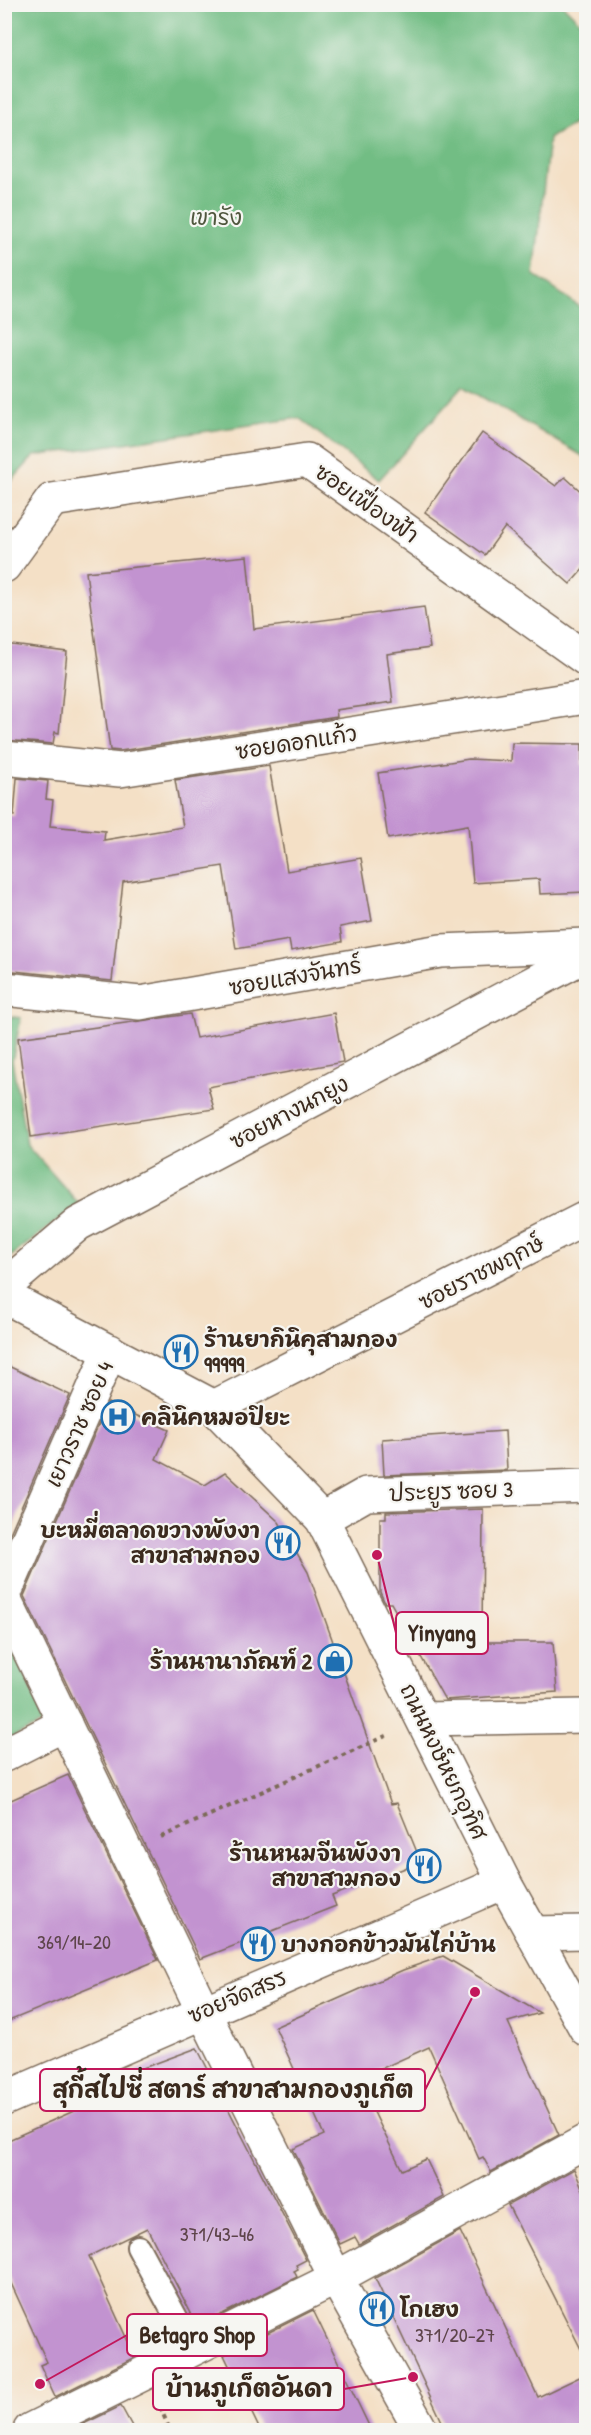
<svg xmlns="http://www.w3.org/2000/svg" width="591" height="2435" viewBox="0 0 591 2435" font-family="'Patrick Hand','Playpen Sans Thai',sans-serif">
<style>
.forest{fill:#72bd84;stroke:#567451;stroke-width:1.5}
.building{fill:#c293d0}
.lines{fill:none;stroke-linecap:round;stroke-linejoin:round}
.service-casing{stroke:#7c6a59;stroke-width:26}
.minor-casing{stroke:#7c6a59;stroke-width:36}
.path{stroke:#7c6a59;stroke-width:4;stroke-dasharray:4.5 4.5;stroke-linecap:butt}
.service{stroke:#fff;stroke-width:22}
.minor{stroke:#fff;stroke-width:33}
.labels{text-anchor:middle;stroke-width:4.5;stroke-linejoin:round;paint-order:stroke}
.number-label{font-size:20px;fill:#5d444a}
.park-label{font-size:22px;fill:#50573e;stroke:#f6f6f2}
.street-label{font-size:22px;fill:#3b2a1e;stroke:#f6f6f2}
.poi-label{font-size:22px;font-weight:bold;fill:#3b2a1e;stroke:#f6f6f2;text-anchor:start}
.leader{fill:none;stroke:#c2185b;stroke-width:2}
.callout-dot{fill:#c2185b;stroke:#f6f6f2;stroke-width:2}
.callout{fill:#f6f6f2;stroke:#c2185b;stroke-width:2}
.callout-label{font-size:24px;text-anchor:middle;font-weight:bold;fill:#3b2a1e}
</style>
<rect width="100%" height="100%" fill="#f6f6f2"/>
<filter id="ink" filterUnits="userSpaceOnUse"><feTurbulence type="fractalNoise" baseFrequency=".0167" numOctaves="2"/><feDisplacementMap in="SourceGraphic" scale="12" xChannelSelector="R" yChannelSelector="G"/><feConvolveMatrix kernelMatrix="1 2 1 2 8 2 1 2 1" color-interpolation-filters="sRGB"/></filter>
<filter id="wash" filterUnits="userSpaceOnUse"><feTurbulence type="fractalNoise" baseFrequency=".008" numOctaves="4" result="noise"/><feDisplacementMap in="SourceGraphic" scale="24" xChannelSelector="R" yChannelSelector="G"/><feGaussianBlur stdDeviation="1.35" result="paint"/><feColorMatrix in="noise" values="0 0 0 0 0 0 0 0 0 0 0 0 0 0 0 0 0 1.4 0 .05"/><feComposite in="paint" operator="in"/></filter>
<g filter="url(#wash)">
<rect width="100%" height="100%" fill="#f4e0c6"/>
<g class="forest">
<polygon points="562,4 586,28 586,117 549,138 534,275 586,311 586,458 463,386 379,480 299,418 34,456 5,488 5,5"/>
<polygon points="5,1016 21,1018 12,1061 27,1145 79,1204 5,1261"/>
<polygon points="4,1626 46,1722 5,1741"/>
</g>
<g id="blocks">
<g class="building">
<polygon points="482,433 556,486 565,477 586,496 586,566 570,584 505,527 485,555 425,512"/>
<polygon points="247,556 254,629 424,607 430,648 387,654 393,702 336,710 337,717 120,751 110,750 86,572"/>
<polygon points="4,644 67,652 59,733 55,732 53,744 4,740"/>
<polygon points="512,743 582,744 582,765 586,765 586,892 540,894 539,879 473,883 468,825 388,839 378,773 469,759 511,761"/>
<polygon points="269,766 287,871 361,858 372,921 340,927 342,942 291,951 289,940 236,949 223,866 123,882 112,981 4,970 4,815 14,816 17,778 48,781 46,799 53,800 50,826 105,831 104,840 183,827 175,780"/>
<polygon points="334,1013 343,1062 208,1087 214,1109 31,1137 18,1038 190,1014 196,1038"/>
<polygon points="4,1364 70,1395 4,1547"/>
<polygon points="108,1403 169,1430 156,1459 205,1485 225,1472 279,1522 308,1572 391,1804 397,1803 421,1862 332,1896 336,1906 200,1959 24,1596"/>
<polygon points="505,1431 507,1470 384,1475 382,1439"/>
<polygon points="483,1509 482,1642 553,1642 557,1692 445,1700 391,1603 385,1603 380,1592 380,1518 386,1518 386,1512"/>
<polygon points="68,1775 158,1960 4,2023 4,1803"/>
<polygon points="443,1956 540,2013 508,2022 559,2135 491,2172 483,2157 479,2159 429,2047 358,2079 402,2170 426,2159 444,2197 359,2244 355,2237 340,2244 293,2149 324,2135 275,2027 403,1970"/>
<polygon points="197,2048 306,2260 296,2265 298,2269 294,2271 297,2277 208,2321 205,2316 195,2321 147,2228 89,2256 135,2357 55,2397 40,2365 47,2362 4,2268 4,2142 76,2110 70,2095"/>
<polygon points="574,2169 586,2197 586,2359 508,2205"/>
<polygon points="460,2231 538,2397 586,2374 586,2430 446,2430 375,2278"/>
<polygon points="313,2310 371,2430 260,2430 224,2355"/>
<polygon points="121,2406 134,2430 71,2430"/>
</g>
</g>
</g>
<g filter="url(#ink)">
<use href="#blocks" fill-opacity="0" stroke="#7c6a59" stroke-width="1.5"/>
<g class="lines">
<g class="service-casing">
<polyline id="service" points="138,2247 193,2349"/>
</g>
<g class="minor-casing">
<g id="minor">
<polyline points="4,566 52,500 307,460 586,659"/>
<polyline points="4,758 120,770 586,697"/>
<polyline points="4,989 140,1003 441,951 586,945"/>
<polyline points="4,1287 78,1224 586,955"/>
<polyline points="4,1296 214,1407 322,1519 504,1882 586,2029"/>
<polyline points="214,1407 586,1218"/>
<polyline points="322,1519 366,1494 586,1486"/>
<polyline points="4,1595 110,1351"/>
<polyline points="4,1598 203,2011 336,2278 421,2430"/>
<polyline points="423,1719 586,1716"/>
<polyline points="4,1755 65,1724"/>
<polyline points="533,1933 586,1932"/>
<polyline points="4,2099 504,1882"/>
<polyline points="30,2430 336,2278 586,2141"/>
</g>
</g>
<g class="path">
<polyline points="161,1837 390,1734"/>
<polyline points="160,2407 170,2430"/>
</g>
<use href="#service" class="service"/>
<use href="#minor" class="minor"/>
</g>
</g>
<defs>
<g id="restaurant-ring" transform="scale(1.725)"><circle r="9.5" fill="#f6f6f2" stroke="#1f6fb2" stroke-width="1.5"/><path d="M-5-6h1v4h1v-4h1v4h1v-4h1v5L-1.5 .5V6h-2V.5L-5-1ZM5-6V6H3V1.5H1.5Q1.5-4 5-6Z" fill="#1f6fb2"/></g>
<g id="hospital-ring" transform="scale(1.725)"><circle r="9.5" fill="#f6f6f2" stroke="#1f6fb2" stroke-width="1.5"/><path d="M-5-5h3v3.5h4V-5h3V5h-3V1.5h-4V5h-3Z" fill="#1f6fb2"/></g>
<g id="shop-ring" transform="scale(1.725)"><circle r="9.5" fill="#f6f6f2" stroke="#1f6fb2" stroke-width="1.5"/><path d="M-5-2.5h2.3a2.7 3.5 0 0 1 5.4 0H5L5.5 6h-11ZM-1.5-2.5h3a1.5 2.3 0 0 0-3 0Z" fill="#1f6fb2"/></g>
</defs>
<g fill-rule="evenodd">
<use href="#restaurant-ring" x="181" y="1352"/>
<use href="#hospital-ring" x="118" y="1417"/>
<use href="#restaurant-ring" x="283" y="1543"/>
<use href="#shop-ring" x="335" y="1661"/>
<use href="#restaurant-ring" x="424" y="1866"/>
<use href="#restaurant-ring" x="258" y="1944"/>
<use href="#restaurant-ring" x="377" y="2309"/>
</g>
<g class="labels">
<g class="number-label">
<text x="74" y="1949">369/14-20</text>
<text x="217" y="2241">371/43-46</text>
<text x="455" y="2342">371/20-27</text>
</g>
<g class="park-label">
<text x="216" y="225">เขารัง</text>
</g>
<g class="street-label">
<text transform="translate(367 503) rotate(35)" y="8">ซอยเฟื่องฟ้า</text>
<text transform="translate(296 742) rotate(-9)" y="8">ซอยดอกแก้ว</text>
<text transform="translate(295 976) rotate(-10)" y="8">ซอยแสงจันทร์</text>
<text transform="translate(289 1112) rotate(-28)" y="8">ซอยหางนกยูง</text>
<text transform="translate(481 1272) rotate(-27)" y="8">ซอยราชพฤกษ์</text>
<text transform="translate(79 1424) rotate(-66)" y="8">เยาวราช ซอย 4</text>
<text transform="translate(451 1491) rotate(-2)" y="8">ประยูร ซอย 3</text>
<text transform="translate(444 1761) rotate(64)" y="8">ถนนหงษ์หยกอุทิศ</text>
<text transform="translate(237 1996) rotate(-23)" y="8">ซอยจัดสรร</text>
</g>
<g class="poi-label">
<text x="204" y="1347">ร้านยากินิคุสามกอง<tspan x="204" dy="25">99999</tspan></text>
<text x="141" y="1425">คลินิคหมอปิยะ</text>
<text x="260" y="1538" text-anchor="end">บะหมี่ตลาดขวางพังงา<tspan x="260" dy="25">สาขาสามกอง</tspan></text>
<text x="312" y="1669" text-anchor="end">ร้านนานาภัณฑ์ 2</text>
<text x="401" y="1861" text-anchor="end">ร้านหนมจีนพังงา<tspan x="401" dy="25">สาขาสามกอง</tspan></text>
<text x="281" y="1952">บางกอกข้าวมันไก่บ้าน</text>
<text x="400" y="2317">โกเฮง</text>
</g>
</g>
<path class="leader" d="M377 1555L396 1633M475 1992L425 2090M40 2384L127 2335M413 2377L344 2389"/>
<g class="callout-dot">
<circle cx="377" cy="1555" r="6"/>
<circle cx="475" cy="1992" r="6"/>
<circle cx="40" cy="2384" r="6"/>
<circle cx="413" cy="2377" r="6"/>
</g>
<g class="callout">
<rect x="396" y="1612" width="92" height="42" rx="6"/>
<rect x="40" y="2069" width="385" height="42" rx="6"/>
<rect x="127" y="2314" width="140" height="42" rx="6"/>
<rect x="153" y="2368" width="191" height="42" rx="6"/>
</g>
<g class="callout-label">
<text x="442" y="1641">Yinyang</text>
<text x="233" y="2098">สุกี้สไปซี่ สตาร์ สาขาสามกองภูเก็ต</text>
<text x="197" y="2343">Betagro Shop</text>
<text x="249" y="2397">บ้านภูเก็ตอันดา</text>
</g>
<rect width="591" height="2435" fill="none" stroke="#f6f6f2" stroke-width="24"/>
</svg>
